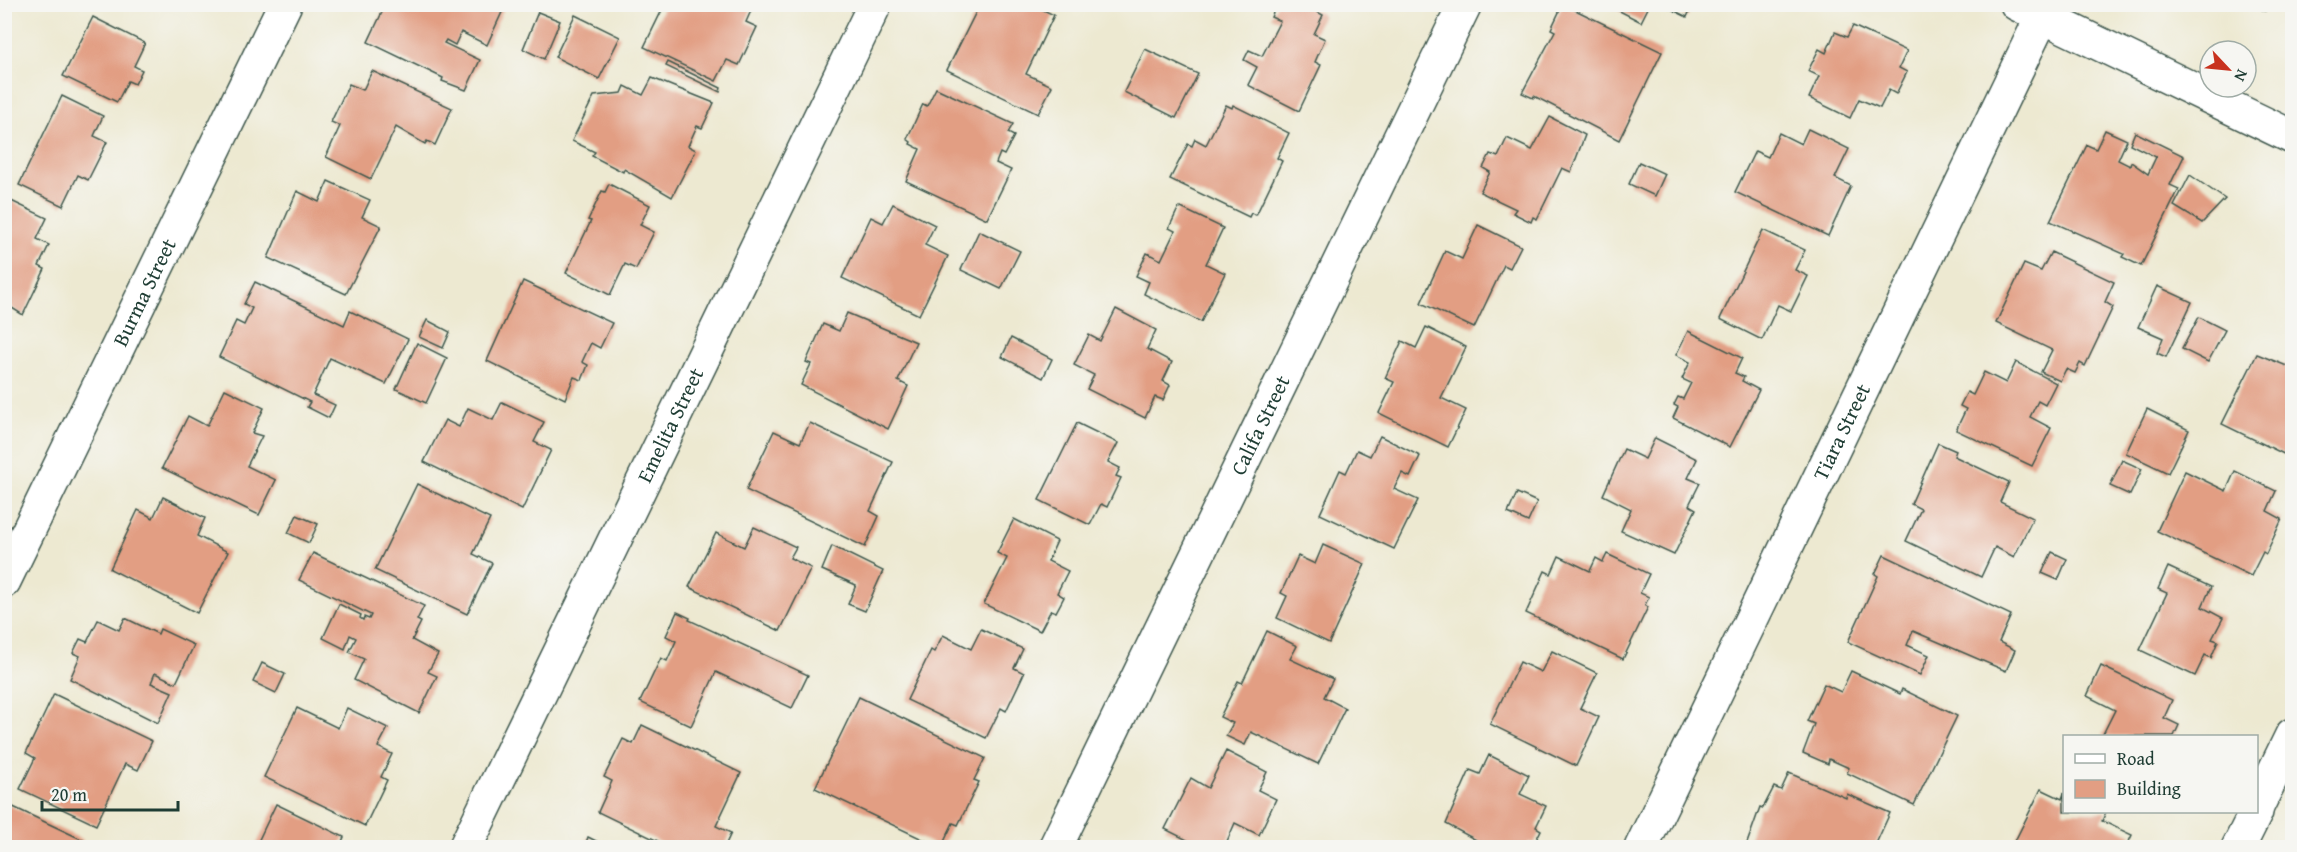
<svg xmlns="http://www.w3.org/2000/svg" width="2297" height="852" viewBox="0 0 2297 852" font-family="'Gentium Book Plus',serif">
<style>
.building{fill:#e29e83}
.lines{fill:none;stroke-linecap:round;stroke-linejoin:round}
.minor-casing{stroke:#3e574c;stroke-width:36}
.tertiary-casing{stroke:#3e574c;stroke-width:36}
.minor{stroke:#fff;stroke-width:33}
.tertiary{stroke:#fff;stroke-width:33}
.labels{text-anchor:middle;stroke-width:4.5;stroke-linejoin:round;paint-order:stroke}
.street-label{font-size:21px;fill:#1f3d34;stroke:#f6f6f2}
</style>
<rect width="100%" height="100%" fill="#f6f6f2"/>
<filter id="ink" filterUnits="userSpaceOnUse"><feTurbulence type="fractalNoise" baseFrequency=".0167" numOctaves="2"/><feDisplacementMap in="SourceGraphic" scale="12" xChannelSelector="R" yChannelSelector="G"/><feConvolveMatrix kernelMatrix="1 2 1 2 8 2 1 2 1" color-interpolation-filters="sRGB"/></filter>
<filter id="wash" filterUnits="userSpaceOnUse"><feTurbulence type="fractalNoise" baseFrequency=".008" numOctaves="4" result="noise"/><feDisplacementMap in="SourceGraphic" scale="24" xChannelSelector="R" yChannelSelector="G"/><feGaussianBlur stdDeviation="1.35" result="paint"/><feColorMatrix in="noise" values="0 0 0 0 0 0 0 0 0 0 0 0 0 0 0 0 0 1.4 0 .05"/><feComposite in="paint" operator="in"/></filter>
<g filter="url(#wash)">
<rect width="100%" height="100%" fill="#ede9d1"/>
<g id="blocks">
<g class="building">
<polygon points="4,4 12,5 5,24 4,24"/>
<polygon points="386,4 492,4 503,10 487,45 461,32 455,45 446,40 444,43 480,60 466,90 442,81 443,78 368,42"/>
<polygon points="665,4 754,4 746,22 757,27 739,65 727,60 716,81 644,47"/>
<polygon points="980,4 996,10 999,4 1031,4 1054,15 1026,74 1052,86 1038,114 947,70"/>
<polygon points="1059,4 1075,4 1072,11"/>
<polygon points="1277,4 1303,4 1323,15 1314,34 1325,39 1315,62 1321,65 1299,111 1248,85 1257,67 1244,60 1249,50 1262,56 1280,21 1271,17"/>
<polygon points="1563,4 1662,52 1619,140 1534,96 1533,98 1522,93 1555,31 1551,29"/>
<polygon points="1606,4 1650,4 1641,22"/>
<polygon points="1661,4 1693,4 1687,17"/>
<polygon points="2251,4 2268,4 2265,11"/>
<polygon points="2277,4 2292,4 2292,12"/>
<polygon points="538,12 560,21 544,59 523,49"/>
<polygon points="575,15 620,37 599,79 555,57"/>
<polygon points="93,17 145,43 134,66 142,70 135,84 128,81 117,102 63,76"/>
<polygon points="1853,26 1907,51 1899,68 1907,72 1896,94 1889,90 1880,108 1859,99 1850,118 1809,98 1819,76 1808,71 1819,49 1826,53 1835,32 1847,37"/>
<polygon points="1145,49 1198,74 1176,118 1124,92"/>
<polygon points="668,62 721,88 720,92 666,66"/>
<polygon points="372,71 452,108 435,145 427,141 425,144 396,127 371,179 326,157 340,126 331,122 349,84 363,90"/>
<polygon points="652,78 714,103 702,128 697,126 688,146 696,150 672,197 624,169 623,172 592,156 595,152 572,141 594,96 622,93 625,86 643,95"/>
<polygon points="936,88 1013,124 1008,133 1014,136 1004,155 1000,153 996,163 1011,170 987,219 906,181 920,149 910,144 911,142 907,139 923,104 927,106"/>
<polygon points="62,96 103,116 94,136 107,142 88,180 78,175 63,206 19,185"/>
<polygon points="1226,105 1232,108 1233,105 1289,133 1277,158 1282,161 1256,215 1251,213 1249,217 1170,179 1188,144 1192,146 1195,139 1206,145"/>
<polygon points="1550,117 1585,135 1571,172 1562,168 1537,219 1533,217 1531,222 1513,213 1516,209 1480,192 1490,172 1483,168 1490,154 1498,157 1507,138 1532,150"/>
<polygon points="1808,129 1849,149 1835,178 1851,186 1828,236 1735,192 1755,151 1768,157 1779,133 1801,144"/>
<polygon points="2105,130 2127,140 2118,160 2130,166 2131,162 2148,174 2156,157 2130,144 2135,132 2184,156 2170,185 2179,189 2141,266 2122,257 2124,254 2050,221 2087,145 2096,149"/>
<polygon points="1639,162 1665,174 1655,196 1629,184"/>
<polygon points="2190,175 2225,199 2202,223 2174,206"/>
<polygon points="328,181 370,200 362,217 381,226 346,294 268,258 297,191 319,202"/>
<polygon points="609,184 650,205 640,225 654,232 636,269 625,264 610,295 566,273 591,221 588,220 602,191 605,192"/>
<polygon points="5,198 47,218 37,239 49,245 39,266 45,269 23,315 4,303"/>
<polygon points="893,204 935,225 925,245 948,256 919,315 842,278 871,217 883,223"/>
<polygon points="1179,207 1223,228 1206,264 1225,273 1201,322 1144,294 1149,282 1136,276 1147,253 1161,260 1175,231 1169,228"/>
<polygon points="1478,225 1521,246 1510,268 1504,265 1474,328 1421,303 1445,251 1462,259"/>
<polygon points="1763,230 1805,250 1795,270 1808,276 1791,311 1778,305 1762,340 1720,319"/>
<polygon points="979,231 1020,251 1001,289 961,270"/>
<polygon points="2051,252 2114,282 2105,302 2113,307 2085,366 2080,363 2075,373 2066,369 2060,381 2041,372 2052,350 1996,323 2024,264 2041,271"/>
<polygon points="523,281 612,323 600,348 591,343 582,362 588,365 582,380 574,377 565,399 487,361"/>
<polygon points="255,282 344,325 350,311 408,339 386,384 330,358 313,395 335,405 329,418 307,407 310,402 219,357 236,321 244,325 252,308 244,304"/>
<polygon points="2157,286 2192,302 2166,357 2157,353 2163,338 2138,327"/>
<polygon points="1116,309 1156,330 1147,349 1172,362 1163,381 1170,385 1163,400 1155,397 1145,418 1087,389 1094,375 1074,365 1089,335 1100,341"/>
<polygon points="847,313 916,342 898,381 908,386 888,429 801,385 811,364 806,362 823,324 839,331"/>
<polygon points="2199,317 2225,330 2208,362 2182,349"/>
<polygon points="427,320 450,332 443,348 419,337"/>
<polygon points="1426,327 1466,347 1441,398 1466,410 1448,447 1379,413 1394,382 1385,378 1402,341 1416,348"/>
<polygon points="1688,331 1742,358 1735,373 1744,377 1742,381 1759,390 1730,447 1673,418 1678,407 1674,405 1678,397 1683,399 1691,383 1682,379 1690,362 1676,355"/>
<polygon points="1011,338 1052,359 1043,378 1002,357"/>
<polygon points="417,343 447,358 426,403 396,389"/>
<polygon points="2257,354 2292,368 2292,458 2222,424"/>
<polygon points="2016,362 2056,383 2045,405 2038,401 2030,417 2051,428 2032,466 1956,430 1966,409 1960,406 1967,392 1973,395 1984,372 2006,383"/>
<polygon points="225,389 264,408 252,433 262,436 247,466 276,480 259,515 162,468 188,416 207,426"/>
<polygon points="502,402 544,422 534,442 551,450 522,510 424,462 445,420 459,427 468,408 493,420"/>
<polygon points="2147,409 2189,430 2168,473 2126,453"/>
<polygon points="810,423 893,462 870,511 879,516 865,547 746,490 774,431 800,443"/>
<polygon points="1077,423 1118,443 1108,462 1120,468 1116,476 1121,478 1107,507 1101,504 1090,525 1039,500"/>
<polygon points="1380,436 1420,456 1410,477 1402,473 1394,489 1418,500 1394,549 1320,514 1340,470 1346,473 1357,450 1370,456"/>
<polygon points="1655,438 1697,459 1688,478 1700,483 1689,505 1696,509 1674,555 1621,531 1631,509 1603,495 1624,449 1645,459"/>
<polygon points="1938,443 1956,451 1954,456 2009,482 2000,502 2033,518 2014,557 1995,547 1981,577 1906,541 1921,509 1911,504"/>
<polygon points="2122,460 2142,469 2130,495 2110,486"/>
<polygon points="2185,471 2226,491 2235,471 2276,491 2267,511 2282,519 2266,554 2263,552 2251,576 2157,531"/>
<polygon points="417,484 490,519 473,554 492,563 467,614 375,570"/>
<polygon points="1517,493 1537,502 1528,522 1508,513"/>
<polygon points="163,497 205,518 197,536 228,552 197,613 110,569 138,510 153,518"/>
<polygon points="297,515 318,524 309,543 288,533"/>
<polygon points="1014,519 1057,541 1048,561 1068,571 1057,593 1064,597 1056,612 1051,610 1040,631 984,604 1007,558 997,553"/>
<polygon points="754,527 796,547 790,558 811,568 780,631 689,587 716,533 744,547"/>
<polygon points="1323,545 1365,564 1329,643 1277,618 1287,596 1281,593 1298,556 1315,564"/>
<polygon points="832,546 883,571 865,611 848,604 856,585 822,570"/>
<polygon points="2052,552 2067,559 2058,580 2042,573"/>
<polygon points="313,553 424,606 417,620 421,622 412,640 438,654 428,672 437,676 419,713 354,680 364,659 349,652 356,638 350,635 345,649 323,638 339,604 361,615 360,618 363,620 364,617 369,619 371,615 299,580"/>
<polygon points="1607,554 1649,574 1640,593 1649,597 1645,605 1648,607 1623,659 1526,613 1545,571 1551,574 1559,556 1590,571 1596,558 1603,562"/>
<polygon points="1884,555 2011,615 1999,642 2015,650 2006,671 1913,631 1907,645 1929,655 1920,675 1848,642 1878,576 1875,574"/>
<polygon points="2168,567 2211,587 2202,607 2223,618 2212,639 2218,641 2211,658 2205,655 2195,676 2140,650 2167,593 2158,589"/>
<polygon points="677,612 690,618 689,620 808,675 792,708 716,672 691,726 640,702 661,658 667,661 676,641 666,636"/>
<polygon points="125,618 158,634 160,629 194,645 176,683 155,673 151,683 172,692 158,723 70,679 80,656 73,653 80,639 87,642 98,620 119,630"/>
<polygon points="981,629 1023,649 1014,668 1024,673 1006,711 1001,708 986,738 907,700 931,650 934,652 943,635 971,649"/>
<polygon points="1267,631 1297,646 1290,659 1333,679 1324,697 1345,708 1318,764 1251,732 1245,745 1226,736 1233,723 1220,717 1238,681 1242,683"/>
<polygon points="1552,651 1597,673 1580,708 1599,717 1576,766 1490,724 1520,662 1541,672"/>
<polygon points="262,663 285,674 276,693 253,682"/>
<polygon points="2101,666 2172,700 2164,718 2179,725 2174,736 2102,736 2115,710 2087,696"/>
<polygon points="1851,671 1900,694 1902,689 1957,716 1914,805 1847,773 1849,768 1829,759 1828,764 1803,753 1814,724 1807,721 1824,684 1841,692"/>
<polygon points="54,694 152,741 138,770 125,764 96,825 20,789 35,758 26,753"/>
<polygon points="859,697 985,758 974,780 979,782 958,825 953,823 941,848 815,788"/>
<polygon points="297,708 338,728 347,708 388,728 378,747 392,754 381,777 387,780 365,826 264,777"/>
<polygon points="642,725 741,773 716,826 731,833 724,848 672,848 598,812 612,781 604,777 623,739 633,744"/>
<polygon points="1226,751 1267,772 1258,790 1276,799 1259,835 1235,823 1224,848 1203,848 1165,829 1191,778 1208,788"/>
<polygon points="1489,755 1529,775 1520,794 1546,806 1536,827 1541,830 1534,844 1529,842 1526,848 1491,848 1446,824 1470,770 1480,774"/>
<polygon points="1789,773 1846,798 1847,794 1890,813 1874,848 1746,846 1760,807 1763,808 1774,787 1781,790"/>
<polygon points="2041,789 2062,799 2064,793 2064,812 2106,812 2102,821 2132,835 2126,848 2019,848 2013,845"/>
<polygon points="276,804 344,837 339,848 255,848"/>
<polygon points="9,805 83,840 80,848 4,848 4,815"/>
<polygon points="588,837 610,848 584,848"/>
</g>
</g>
</g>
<g filter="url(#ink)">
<use href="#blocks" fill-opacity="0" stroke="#3e574c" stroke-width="1.5"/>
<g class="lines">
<g class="minor-casing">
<g id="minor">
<path id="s1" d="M4 581 285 4"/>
<polyline points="2256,809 2292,735"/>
<path id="s2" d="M465 848 875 4"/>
<path id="s3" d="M1055 848 1465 4"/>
<path id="s4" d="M1641 848 2042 17"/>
<polyline points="2238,848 2256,812"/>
</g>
</g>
<g class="tertiary-casing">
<polyline id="tertiary" points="2017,4 2292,137"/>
</g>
<use href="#minor" class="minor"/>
<use href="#tertiary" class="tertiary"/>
</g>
</g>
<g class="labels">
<g class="street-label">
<text dy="7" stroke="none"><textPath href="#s1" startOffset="321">Burma Street</textPath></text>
<text dy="7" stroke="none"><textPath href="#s2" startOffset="470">Emelita Street</textPath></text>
<text dy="7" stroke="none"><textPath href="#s3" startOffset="470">Califa Street</textPath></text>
<text dy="7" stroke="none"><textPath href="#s4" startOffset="462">Tiara Street</textPath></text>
</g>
</g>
<rect width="2297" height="852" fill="none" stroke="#f6f6f2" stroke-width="24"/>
<rect x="2063" y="735" width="195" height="78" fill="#f6f6f2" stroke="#a0aca6" stroke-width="1.5"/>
<rect x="2075" y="754" width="30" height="9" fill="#ffffff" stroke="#a0aca6" stroke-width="1.5"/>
<text x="2117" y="765" font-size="18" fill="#1f3d34">Road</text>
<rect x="2075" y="780" width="30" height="18" fill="#e29e83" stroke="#a0aca6" stroke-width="1.5"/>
<text x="2117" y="795" font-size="18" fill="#1f3d34">Building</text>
<g transform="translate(2228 69) rotate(116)"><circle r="28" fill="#f6f6f2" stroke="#a0aca6" stroke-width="1.5"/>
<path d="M0-4.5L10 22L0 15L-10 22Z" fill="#c8321e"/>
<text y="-9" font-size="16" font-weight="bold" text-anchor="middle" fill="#1f3d34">N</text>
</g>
<path d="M42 801v9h136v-9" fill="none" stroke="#1f3d34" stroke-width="3"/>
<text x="51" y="801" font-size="18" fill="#1f3d34" stroke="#f6f6f2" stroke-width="4.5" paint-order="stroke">20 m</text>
</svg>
